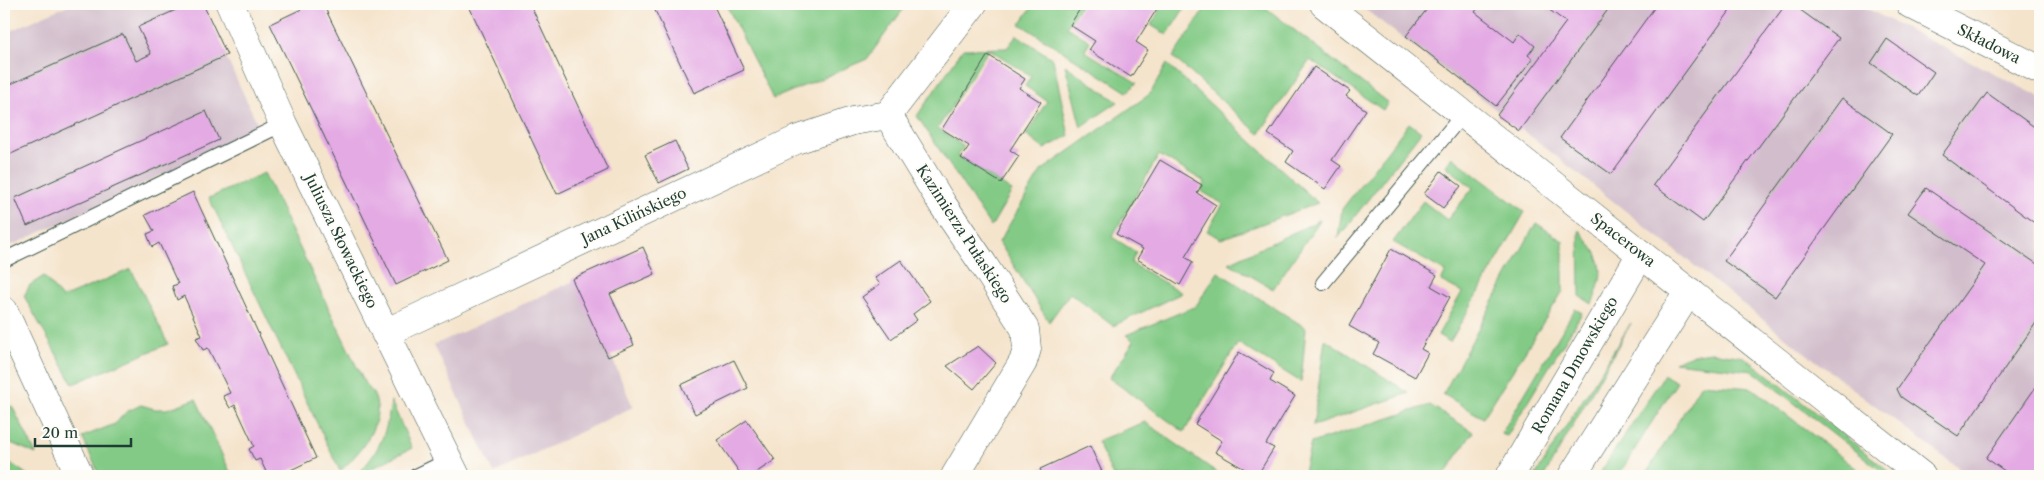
<svg xmlns="http://www.w3.org/2000/svg" width="2044" height="480" viewBox="0 0 2044 480" font-family="'Libre Caslon Text',serif">
<style>
.industrial{fill:#d1bdcb}
.green{fill:#82ca85;stroke:#50845c}
.building{fill:#e4aae4}
.lines{fill:none;stroke-linecap:round;stroke-linejoin:round}
.lane-casing{stroke:#3f564b;stroke-width:16}
.street-casing{stroke:#3f564b;stroke-width:29}
.lane{stroke:#fff;stroke-width:14}
.street{stroke:#fff;stroke-width:28}
.labels{text-anchor:middle;stroke-width:4;stroke-linejoin:round;paint-order:stroke}
.street-label{font-size:15px;fill:#1f3d34;stroke:#fdfcf7}
</style>
<rect width="100%" height="100%" fill="#fdfcf7"/>
<filter id="ink" filterUnits="userSpaceOnUse"><feTurbulence type="fractalNoise" baseFrequency=".02" numOctaves="2"/><feDisplacementMap in="SourceGraphic" scale="10" xChannelSelector="R" yChannelSelector="G"/><feConvolveMatrix kernelMatrix="1 2 1 2 8 2 1 2 1" color-interpolation-filters="sRGB"/></filter>
<filter id="wash" filterUnits="userSpaceOnUse"><feTurbulence type="fractalNoise" baseFrequency=".0096" numOctaves="4" result="noise"/><feDisplacementMap in="SourceGraphic" scale="20" xChannelSelector="R" yChannelSelector="G"/><feGaussianBlur stdDeviation="1.12" result="paint"/><feColorMatrix in="noise" values="0 0 0 0 0 0 0 0 0 0 0 0 0 0 0 0 0 1.4 0 .05"/><feComposite in="paint" operator="in"/></filter>
<g filter="url(#wash)">
<rect width="100%" height="100%" fill="#f5e4cc"/>
<g class="industrial">
<polygon points="70,4 201,4 260,129 11,246 4,231 4,34"/>
<polygon points="1358,4 1858,4 2040,97 2040,476 1969,476 1791,342 1537,141"/>
<polygon points="578,279 633,407 494,473 434,345"/>
</g>
<g class="green">
<polygon points="726,4 907,4 867,59 773,99"/>
<polygon points="1034,4 1081,4 1067,27 1090,41 1085,51 1137,83 1127,92 1020,24"/>
<polygon points="1163,4 1187,4 1167,35 1151,25"/>
<polygon points="1208,4 1261,4 1388,103 1383,110 1310,60 1259,134 1173,57"/>
<polygon points="1017,35 1053,59 1069,136 1044,149 1026,135 1047,101 1025,86 1031,76 989,49 938,128 964,147 957,155 1012,191 991,227 917,116 963,49 1007,48"/>
<polygon points="1167,64 1318,203 1221,239 1207,231 1223,204 1201,191 1205,182 1159,155 1112,237 1136,252 1131,263 1182,293 1113,326 1070,293 1049,322 999,242 1041,171 1150,94"/>
<polygon points="1065,65 1118,102 1081,127"/>
<polygon points="1409,123 1421,132 1338,238 1342,209"/>
<polygon points="1452,157 1525,212 1450,342 1438,335 1462,292 1441,281 1446,272 1393,242 1423,201 1447,220 1473,188 1446,166"/>
<path d="M264 173 365 384C395 410 363 451 340 471L209 198Z"/>
<polygon points="1320,220 1273,289 1229,263"/>
<polygon points="1536,223 1563,241 1563,291 1483,418 1443,394"/>
<path d="M1579 230C1603 259 1607 269 1592 304L1580 296Z"/>
<polygon points="131,269 168,344 73,384 24,296 30,285 44,276 62,298"/>
<polygon points="1218,272 1306,328 1301,382 1238,343 1184,432 1109,378 1134,341 1126,335 1196,306"/>
<polygon points="1575,309 1582,313 1507,436 1501,434"/>
<polygon points="1631,323 1544,476 1535,476"/>
<polygon points="1325,339 1409,393 1313,426"/>
<polygon points="1711,352 1744,357 1759,368 1895,476 1888,476 1753,371 1674,362 1692,355"/>
<polygon points="1664,375 1677,382 1618,476 1598,476"/>
<polygon points="1701,384 1752,388 1866,476 1645,476"/>
<polygon points="196,399 232,476 100,476 82,437 115,424 126,412 141,405 155,409 167,409"/>
<path d="M391 401 412 448 356 476C379 452 387 434 391 401Z"/>
<polygon points="1430,405 1473,432 1444,476 1303,476 1311,443"/>
<polygon points="12,406 36,454 4,440 4,407"/>
<polygon points="1145,422 1222,476 1113,476 1097,441"/>
<polygon points="12,464 29,476 4,476 4,467"/>
</g>
<g id="blocks">
<g class="building">
<polygon points="189,4 203,4 227,55 11,154 4,140 4,87 123,34 136,61 151,54 138,27"/>
<polygon points="312,4 323,4 448,260 396,285 270,24"/>
<polygon points="468,4 530,4 608,170 557,194"/>
<polygon points="652,4 713,4 744,70 694,93"/>
<polygon points="1083,4 1160,4 1136,42 1148,50 1131,77 1089,50 1095,41 1070,25"/>
<polygon points="1431,4 1481,4 1475,12 1514,42 1520,33 1535,46 1528,55 1533,59 1496,106 1406,36"/>
<polygon points="1545,4 1612,4 1519,131 1497,115 1566,22 1544,6"/>
<polygon points="1657,4 1721,4 1730,11 1611,174 1560,138"/>
<polygon points="1786,4 1792,4 1839,38 1703,222 1653,185"/>
<polygon points="1887,39 1934,72 1918,96 1871,63"/>
<polygon points="988,55 1025,79 1019,88 1041,102 1010,150 1019,156 1001,183 961,158 969,146 942,129"/>
<polygon points="1314,67 1350,91 1346,96 1366,110 1332,160 1341,166 1325,189 1286,162 1293,151 1268,134"/>
<polygon points="1987,93 2040,131 2040,227 1942,155"/>
<polygon points="1842,98 1892,134 1775,297 1724,261"/>
<polygon points="206,111 219,140 27,226 15,198"/>
<polygon points="675,141 688,169 659,183 645,155"/>
<polygon points="1160,160 1202,185 1197,193 1216,205 1185,257 1193,262 1180,285 1137,259 1143,249 1116,234"/>
<polygon points="1441,171 1461,186 1443,208 1424,194"/>
<polygon points="1926,188 2040,266 2040,317 1958,436 1901,397 1897,389 1985,265 1908,213"/>
<polygon points="193,192 316,458 278,476 268,476 260,459 255,461 249,449 254,446 235,405 230,408 223,396 230,393 208,348 203,350 196,338 202,336 184,296 177,300 172,286 178,284 159,243 152,247 147,234 154,231 145,215"/>
<polygon points="643,247 655,274 610,294 634,345 608,357 572,279"/>
<polygon points="1391,249 1437,275 1431,286 1450,297 1421,349 1428,353 1415,377 1373,354 1379,343 1349,326"/>
<polygon points="901,260 930,301 913,314 917,320 891,339 862,297 880,284 875,278"/>
<polygon points="978,346 996,363 974,389 947,366"/>
<polygon points="1239,352 1274,373 1270,381 1295,396 1266,444 1274,448 1257,476 1215,452 1222,441 1195,424"/>
<polygon points="734,360 748,388 695,414 681,385"/>
<polygon points="2040,381 2040,476 2012,476 1986,458"/>
<polygon points="747,420 775,460 751,476 742,476 717,440"/>
<polygon points="1090,446 1104,476 1043,476 1040,469"/>
</g>
</g>
</g>
<g filter="url(#ink)">
<use href="#blocks" fill-opacity="0" stroke="#3f564b" stroke-width="1"/>
<g class="lines">
<g class="lane-casing">
<g id="lane">
<polyline points="4,260 283,124"/>
<polyline points="1323,283 1464,113"/>
<polyline points="416,476 449,460"/>
</g>
</g>
<g class="street-casing">
<g id="street">
<polyline points="230,4 283,124 456,476"/>
<polyline points="1324,4 1922,476"/>
<polyline points="1910,4 2040,70"/>
<polyline points="4,311 80,476"/>
<polyline points="385,333 796,140 853,121 888,115"/>
<polyline points="955,476 1023,362 1027,349 1025,329 983,264 943,205 888,115 973,4"/>
<polyline points="1510,476 1641,254"/>
<polyline points="1572,476 1689,291"/>
</g>
</g>
<use href="#lane" class="lane"/>
<use href="#street" class="street"/>
</g>
</g>
<g class="labels">
<g class="street-label">
<text transform="translate(1989 44) rotate(27)" y="5">Składowa</text>
<text transform="translate(634 216) rotate(-25)" y="5">Jana Kilińskiego</text>
<text transform="translate(964 234) rotate(57)" y="5">Kazimierza Pułaskiego</text>
<text transform="translate(1623 240) rotate(38)" y="5">Spacerowa</text>
<text transform="translate(341 241) rotate(64)" y="5">Juliusza Słowackiego</text>
<text transform="translate(1575 365) rotate(-60)" y="5">Romana Dmowskiego</text>
</g>
</g>
<rect width="2044" height="480" fill="none" stroke="#fdfcf7" stroke-width="20"/>
<path d="M35 438v8h96v-8" fill="none" stroke="#1f3d34" stroke-width="2.5"/>
<text x="42" y="438" font-size="15" fill="#1f3d34" stroke="#fdfcf7" stroke-width="4" paint-order="stroke">20 m</text>
</svg>
